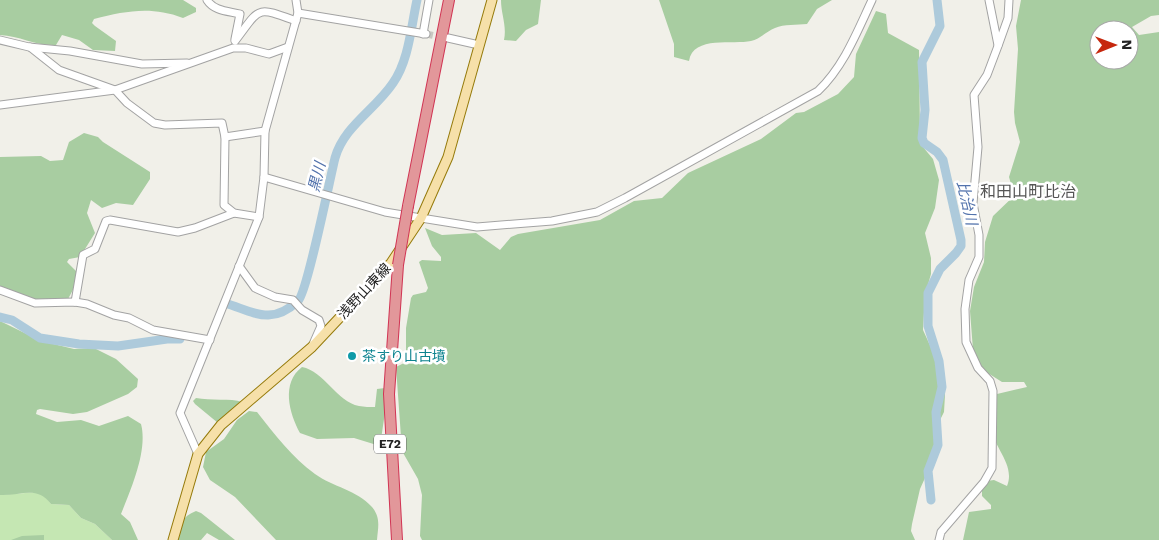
<svg xmlns="http://www.w3.org/2000/svg" width="1159" height="540" viewBox="0 0 1159 540" font-family="'Work Sans','Noto Sans JP',sans-serif">
<style>
.grass{fill:#c5e7b3}
.forest{fill:#a8cda1;fill-rule:evenodd}
.lines{fill:none;stroke-linecap:round;stroke-linejoin:round}
.river{stroke:#adcadb;stroke-width:9}
.minor-tunnel{stroke:#c8c7c1;stroke-width:7;stroke-dasharray:7 3.5;stroke-linecap:butt}
.minor-casing{stroke:#a3a3a3;stroke-width:9}
.major-casing{stroke:#957a0a;stroke-width:11}
.highway-casing{stroke:#d13554;stroke-width:12}
.minor{stroke:#fff;stroke-width:7}
.major{stroke:#f6e0a9;stroke-width:9}
.highway{stroke:#e2979a;stroke-width:10}
.highway-bridge-casing{stroke:#d13554;stroke-width:12;stroke-linecap:butt}
.highway-bridge{stroke:#e2979a;stroke-width:10}
.culture-dot{fill:#0f9aa8;stroke:#fff;stroke-width:2}
.labels{text-anchor:middle;stroke-width:5;stroke-linejoin:round;paint-order:stroke}
.shield{fill:#fff;stroke:#646464;stroke-width:1}
.shield-label{font-size:12px;font-weight:bold;fill:#222}
.street-label{font-size:14px;fill:#222;stroke:#fff}
.culture-label{font-size:14px;fill:#0d838f;stroke:#fff;text-anchor:start}
.water-label{font-size:15px;font-style:italic;fill:#5373ac;stroke:#fff}
.quarter-label{font-size:16px;fill:#555;stroke:#fff}
</style>
<rect width="100%" height="100%" fill="#f1f0e9"/>
<polygon class="grass" points="38,492 45,496 51,504 69,505 81,518 95,524 112,540 0,540 0,495"/>
<g class="forest">
<path d="M0 0H183L196 8V12L183 18C151 6 126 11 94 19L92 23 95 26 116 41 115 51 93 50 79 40 62 35 56 45C36 46 20 36 0 35Z"/>
<path d="M501 0H541L538 24 526 30 516 41 504 40C507 26 501 14 501 0Z"/>
<path d="M659 0H832L817 9 807 24C797 25 784 24 775 28 767 31 760 39 751 41 734 45 693 35 689 61L674 57V44Z"/>
<path d="M1021 0H1159V15L1151 16 1132 27 1139 35 1159 32V540H963L969 512 991 509V505L982 496V488L987 481 994 480 1007 486C1016 464 992 447 991 425 991 415 995 404 997 394L1027 387 1024 382H1002L983 370 973 350 970 311 974 287 984 262 985 242 993 216 1017 193 1011 184 1009 177 1020 142 1015 123 1014 112 1018 49 1016 26ZM1099 30H1129V60H1099Z"/>
<polygon points="876,11 886,14 888,33 919,50 920,137 923,147 933,159 939,180 935,208 925,233 931,258 931,274 925,295 923,330 938,363 945,384 945,395 944,412 939,422 938,449 920,489 912,524 911,531 915,540 422,540 420,536 422,495 418,479 402,451 396,367 406,362 406,328 411,298 413,295 426,292 428,288 419,262 422,260 441,261 441,257 432,246 425,228 442,235 476,233 500,250 511,237 518,234 600,220 634,201 662,198 688,173 761,139 796,113 804,112 838,94 854,77 856,54"/>
<polygon points="84,133 98,137 103,142 150,172 150,179 133,205 116,203 102,208 91,200 87,213 95,233 80,257 69,259 67,262 77,272 75,286 68,299 38,300 0,289 0,157 41,156 50,161 63,160 69,142"/>
<path d="M0 321 41 341 74 349 94 348 116 359 138 379 137 387 128 394 87 412 73 414 40 409 37 410 36 414 57 422 81 420 99 426 128 416 141 424C148 450 131 489 121 514L130 522 138 540H112L95 524 81 518 69 505 51 504C37 485 21 496 0 495Z"/>
<path d="M302 367C324 371 337 402 359 406 364 407 370 407 375 407L377 389 385 388 387 399 380 446 354 438 317 439 300 433C289 413 281 383 302 367Z"/>
<path d="M196 398C210 401 231 398 242 402L218 423 195 404 193 401Z"/>
<path d="M249 411 257 412C275 435 292 457 315 474 333 487 357 490 372 507 381 518 378 527 377 540H276L235 497 210 480 203 467 206 452 224 439 237 420Z"/>
<path d="M196 511 201 513 235 540H219L207 533 201 540H175C178 527 182 516 196 511Z"/>
<polygon points="44,535 44,540 11,540 22,536"/>
</g>
<g class="lines">
<g class="river">
<path d="M225 303C254 312 271 326 298 301 307 293 330 178 335 158 344 126 375 110 393 83 409 60 411 27 417 0"/>
<polyline points="0,317 12,320 40,338 79,344 118,346 167,339 180,339"/>
<polyline points="931,500 928,471 938,445 936,412 942,387 939,361 928,326 928,293 940,269 956,253 961,246 961,240 943,160 937,152 924,143 922,138 925,110 922,62 940,26 937,0"/>
</g>
<polyline class="minor-tunnel" points="426,34 445,38"/>
<g class="minor-casing">
<g id="minor">
<path d="M207 0C214 11 228 11 240 14L235 39"/>
<polyline points="989,0 998,45"/>
<polyline points="298,13 426,34"/>
<polyline points="423,34 429,0"/>
<polyline points="448,38 479,45"/>
<polyline points="0,40 29,47 70,51 142,64 187,63"/>
<path d="M235 41C261 7 255 6 296 21"/>
<polyline points="30,47 59,70 115,90 127,103 154,123 165,125 222,123 225,137 224,205 234,213 259,217"/>
<polyline points="0,105 115,90 233,48 246,48 269,54 288,47"/>
<polyline points="225,137 265,131"/>
<path d="M264 177 385 212 421 218 477 227 552 221 597 212 625 198 818 91C844 66 857 32 872 0"/>
<polyline points="239,266 255,288 275,297 293,300 302,310 319,320 321,326 313,344"/>
<polyline points="0,290 35,303 75,302 87,304 114,315 129,318 153,330 210,340"/>
<polyline points="75,302 83,255 95,249 106,221 110,220 178,232 195,228 234,213"/>
<polyline points="198,454 180,413 259,217 264,177 265,131 298,13 296,0"/>
<polyline points="939,540 941,532 984,482 992,468 993,391 990,381 978,368 966,342 965,309 969,280 979,257 979,235 973,203 978,147 974,95 987,75 998,46 1008,18 1009,0"/>
</g>
</g>
<g class="major-casing">
<polyline id="major" points="173,540 198,454 221,425 312,347 391,263 421,218 448,157 492,0"/>
</g>
<g class="highway-casing">
<g id="highway">
<polyline points="408,206 449,0"/>
<polyline points="397,540 389,394 398,265"/>
</g>
</g>
<use href="#minor" class="minor"/>
<use href="#major" class="major"/>
<use href="#highway" class="highway"/>
<g class="highway-bridge-casing">
<polyline id="highway-bridge" points="398,265 408,206"/>
</g>
<use href="#highway-bridge" class="highway-bridge"/>
</g>
<circle class="culture-dot" cx="352" cy="356" r="5"/>
<g class="labels">
<rect class="shield" x="374" y="434.5" width="32" height="19" rx="4"/>
<g class="shield-label">
<text x="390" y="448">E72</text>
</g>
<g class="street-label">
<text transform="translate(364 291) rotate(-47)" y="5">浅野山東線</text>
</g>
<g class="culture-label">
<text x="362" y="361">茶すり山古墳</text>
</g>
<g class="water-label">
<text transform="translate(317 177) rotate(-76)" y="5">黒川</text>
<text transform="translate(967 203) rotate(77)" y="5">比治川</text>
</g>
<g class="quarter-label">
<text x="1028" y="197">和田山町比治</text>
</g>
</g>
<g transform="translate(1114 45) rotate(89)"><circle r="24" fill="#ffffff" stroke="#a7a7a7"/>
<path d="M0-4L9 19L0 12L-9 19Z" fill="#c6270d"/>
<text y="-8" font-size="14" font-weight="bold" text-anchor="middle" fill="#222222">N</text>
</g>
</svg>
